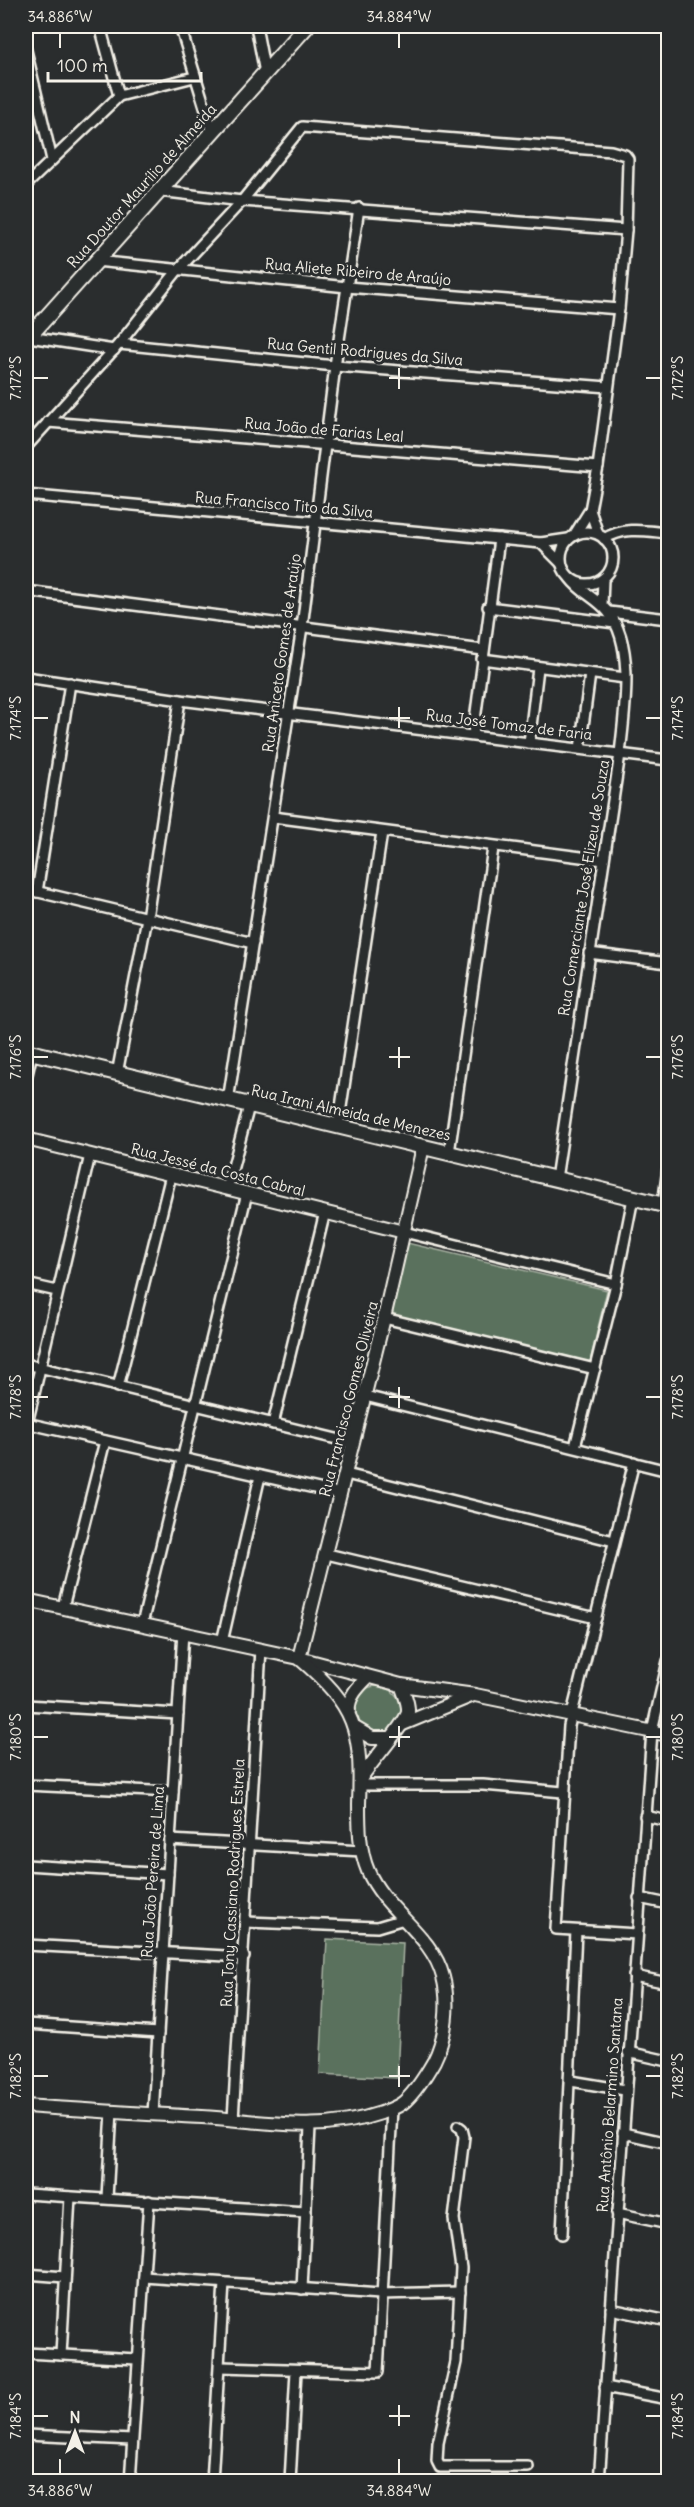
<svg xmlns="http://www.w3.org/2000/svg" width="694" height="2507" viewBox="0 0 694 2507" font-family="Delius,sans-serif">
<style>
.green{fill:#5a715d;stroke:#a7b1a2;stroke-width:1.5}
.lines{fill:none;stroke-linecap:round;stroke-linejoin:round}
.minor-casing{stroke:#f4f1e8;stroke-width:14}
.tertiary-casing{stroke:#f4f1e8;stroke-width:16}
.secondary-casing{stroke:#f4f1e8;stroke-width:18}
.minor{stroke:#2a2d2e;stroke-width:9}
.tertiary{stroke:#2a2d2e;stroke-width:12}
.secondary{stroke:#2a2d2e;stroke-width:14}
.ticks{fill:none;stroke:#f4f1e8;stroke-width:2}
.labels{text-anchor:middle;stroke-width:6;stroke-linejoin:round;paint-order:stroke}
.street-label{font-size:15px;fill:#f4f1e8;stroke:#2a2d2e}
.neatline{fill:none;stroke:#f4f1e8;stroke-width:2}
.ticks-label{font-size:15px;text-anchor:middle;fill:#f4f1e8}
</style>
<rect width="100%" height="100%" fill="#2a2d2e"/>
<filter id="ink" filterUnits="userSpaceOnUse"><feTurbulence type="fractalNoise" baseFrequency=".0167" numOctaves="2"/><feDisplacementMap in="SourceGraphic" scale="12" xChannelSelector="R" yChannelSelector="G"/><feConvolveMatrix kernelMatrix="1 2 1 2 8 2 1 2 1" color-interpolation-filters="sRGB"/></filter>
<g filter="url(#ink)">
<g class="green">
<polygon points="407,1243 607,1290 590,1362 390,1314"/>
<circle cx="377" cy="1710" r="24"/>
<polygon points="327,1939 403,1943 397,2078 320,2074"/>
</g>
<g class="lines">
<g class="minor-casing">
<g id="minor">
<polyline points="100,26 119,96"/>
<polyline points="180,26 212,130"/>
<polyline points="256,26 265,73"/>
<polyline points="26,50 52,160"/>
<polyline points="26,185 119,96 194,77"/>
<polyline points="159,191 242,201 626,230"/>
<polyline points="96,261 347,287 619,309"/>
<polyline points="29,337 114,350"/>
<polyline points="119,344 335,366 608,387"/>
<polyline points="48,422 598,467"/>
<polyline points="26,447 119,344 177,271 242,201 302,127 611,151 625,155 628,159 626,230 619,309 598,467 590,510 575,534"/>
<polyline points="26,495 541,543 568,539"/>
<polyline points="590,510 598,534"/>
<circle cx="587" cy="558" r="26"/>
<path d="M604 539C626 526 645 531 668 533"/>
<polyline points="541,543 561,563"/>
<polyline points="26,591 483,650"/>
<polyline points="602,605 603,579"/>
<polyline points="488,607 615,623"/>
<polyline points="609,612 668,619"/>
<polyline points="482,659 625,678"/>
<polyline points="26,677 180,700 668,760"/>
<polyline points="473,735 499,539"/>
<polyline points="529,743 538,668"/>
<polyline points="580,749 590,674"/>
<polyline points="273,817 604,860"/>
<polyline points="26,889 253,943"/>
<polyline points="37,892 70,683"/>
<polyline points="589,953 668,963"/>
<polyline points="117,1074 147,918 180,700"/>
<polyline points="26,1079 32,1053"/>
<polyline points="228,1101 302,627 335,366 359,208"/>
<polyline points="338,1127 382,832"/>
<polyline points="449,1153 493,848"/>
<path d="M556 1179 620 754C624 714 636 645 608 612 597 598 581 593 570 578"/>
<polyline points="227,1189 249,1106"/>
<polyline points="663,1205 668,1168"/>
<polyline points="404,1232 616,1284"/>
<polyline points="26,1284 57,1291"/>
<polyline points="384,1318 595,1369"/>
<polyline points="26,1364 353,1443"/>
<polyline points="118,1387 171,1175"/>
<polyline points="365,1396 668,1471"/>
<polyline points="26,1423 341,1494"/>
<polyline points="273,1424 325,1212"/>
<polyline points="26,1428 90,1155"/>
<polyline points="575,1447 616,1284 633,1198"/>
<polyline points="634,1462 569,1726 556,1929 637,1934"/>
<polyline points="346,1474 614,1541"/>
<polyline points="327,1554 596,1618"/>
<polyline points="63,1607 105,1441"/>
<polyline points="142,1624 247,1193"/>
<polyline points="222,1642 260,1476"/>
<polyline points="26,1705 178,1714"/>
<polyline points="26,1785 173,1792"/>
<polyline points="360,1785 483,1785 563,1792"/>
<polyline points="645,1816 668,1821"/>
<polyline points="170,1840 362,1851"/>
<polyline points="26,1865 168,1874"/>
<polyline points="639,1898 668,1904"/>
<polyline points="246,1922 377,1927 404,1919"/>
<polyline points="26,1945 244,1957"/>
<polyline points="634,1976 668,1983"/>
<polyline points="26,2024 158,2033"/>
<polyline points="628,2052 668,2061"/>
<polyline points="571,2081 625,2090"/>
<polyline points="153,2114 183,1632"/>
<polyline points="233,2119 261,1649"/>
<polyline points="458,2126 462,2129 464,2137 454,2219 461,2268 456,2362 438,2443 437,2461 440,2467 528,2467"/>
<polyline points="623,2133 668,2143"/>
<polyline points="26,2194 306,2212"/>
<polyline points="107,2198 112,2111"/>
<polyline points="617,2213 668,2224"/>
<polyline points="562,2234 576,1931"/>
<polyline points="26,2274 65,2277"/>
<polyline points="144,2277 380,2294 460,2292"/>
<polyline points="302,2289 310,2127"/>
<polyline points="611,2309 668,2321"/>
<polyline points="26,2353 137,2359"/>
<polyline points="61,2355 70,2197"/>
<polyline points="221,2367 378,2372 392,2109"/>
<polyline points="605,2387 668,2399"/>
<polyline points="26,2435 132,2440"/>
<polyline points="130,2482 149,2201"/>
<polyline points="212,2482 224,2283"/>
<polyline points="290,2482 296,2371"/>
<polyline points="599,2482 652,1731 668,1661"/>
</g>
</g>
<g class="tertiary-casing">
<g id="tertiary">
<polyline points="26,1139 404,1232"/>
<polyline points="26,1600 299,1658 401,1685 475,1695 668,1735"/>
<polyline points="299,1658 384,1318 423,1147"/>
<path d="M349 1711C347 1698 359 1686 368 1677"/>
<polyline points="403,1724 471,1696"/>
<polyline points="355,1728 372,1738 390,1738"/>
<path d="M361 1778C369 1765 406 1723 408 1712 409 1703 404 1693 401 1685"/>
<path d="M26 2106C84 2110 143 2114 202 2117 265 2121 319 2134 381 2113 389 2110 399 2107 405 2101 417 2090 426 2075 434 2061 446 2037 450 2003 443 1977 432 1934 385 1911 368 1871 359 1850 359 1825 359 1804 362 1729 356 1707 299 1658"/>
</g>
</g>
<g class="secondary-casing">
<g id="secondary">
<polyline points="26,340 307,26"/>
<polyline points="26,1051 668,1206"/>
</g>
</g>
<use href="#minor" class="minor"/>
<use href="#tertiary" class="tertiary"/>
<use href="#secondary" class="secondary"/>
</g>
</g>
<path class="ticks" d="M60 33V48M399 33V48M399 368V389M33 378H48M389 378H410M646 378H661M399 707V728M33 718H48M389 718H410M646 718H661M399 1047V1068M33 1057H48M389 1057H410M646 1057H661M399 1387V1408M33 1397H48M389 1397H410M646 1397H661M399 1726V1747M33 1737H48M389 1737H410M646 1737H661M399 2066V2087M33 2076H48M389 2076H410M646 2076H661M399 2405V2426M33 2416H48M389 2416H410M646 2416H661M60 2459V2474M399 2459V2474"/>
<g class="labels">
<g class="street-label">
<text transform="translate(142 186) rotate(-48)" y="5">Rua Doutor Maurílio de Almeida</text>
<text transform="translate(358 272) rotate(5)" y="5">Rua Aliete Ribeiro de Araújo</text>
<text transform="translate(365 352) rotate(5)" y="5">Rua Gentil Rodrigues da Silva</text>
<text transform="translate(324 430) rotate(5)" y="5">Rua João de Farias Leal</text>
<text transform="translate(284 505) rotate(5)" y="5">Rua Francisco Tito da Silva</text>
<text transform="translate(282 653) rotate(-82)" y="5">Rua Aniceto Gomes de Araújo</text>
<text transform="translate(509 725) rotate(7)" y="5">Rua José Tomaz de Faria</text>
<text transform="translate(584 888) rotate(-81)" y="5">Rua Comerciante José Elizeu de Souza</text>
<text transform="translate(351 1113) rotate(13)" y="5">Rua Irani Almeida de Menezes</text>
<text transform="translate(218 1170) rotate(14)" y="5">Rua Jessé da Costa Cabral</text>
<text transform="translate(349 1399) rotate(-76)" y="5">Rua Francisco Gomes Oliveira</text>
<text transform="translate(153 1872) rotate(-86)" y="5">Rua João Pereira de Lima</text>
<text transform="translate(233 1883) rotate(-87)" y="5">Rua Tony Cassiano Rodrigues Estrela</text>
<text transform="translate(610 2105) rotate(-86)" y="5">Rua Antônio Belarmino Santana</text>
</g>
</g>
<rect width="694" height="2507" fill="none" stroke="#2a2d2e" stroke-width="66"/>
<g transform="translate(75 2432)" stroke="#2a2d2e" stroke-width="4.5" paint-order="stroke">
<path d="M0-4.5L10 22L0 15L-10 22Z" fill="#f4f1e8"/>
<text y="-9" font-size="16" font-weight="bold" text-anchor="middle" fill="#f4f1e8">N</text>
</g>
<path d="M48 72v9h153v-9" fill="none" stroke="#f4f1e8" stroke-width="3"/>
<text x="57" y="72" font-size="18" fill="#f4f1e8" stroke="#2a2d2e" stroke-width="4.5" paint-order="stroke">100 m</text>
<rect x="33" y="33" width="628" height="2441" class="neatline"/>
<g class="ticks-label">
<text x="60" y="22">34.886°W</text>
<text x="399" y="22">34.884°W</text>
<text transform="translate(16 378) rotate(-90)" y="5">7.172°S</text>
<text transform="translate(678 378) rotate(-90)" y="5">7.172°S</text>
<text transform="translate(16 718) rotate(-90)" y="5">7.174°S</text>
<text transform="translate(678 718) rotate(-90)" y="5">7.174°S</text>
<text transform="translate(16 1057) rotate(-90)" y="5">7.176°S</text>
<text transform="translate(678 1057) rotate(-90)" y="5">7.176°S</text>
<text transform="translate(16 1397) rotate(-90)" y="5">7.178°S</text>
<text transform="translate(678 1397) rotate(-90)" y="5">7.178°S</text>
<text transform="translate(16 1737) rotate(-90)" y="5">7.180°S</text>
<text transform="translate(678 1737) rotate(-90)" y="5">7.180°S</text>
<text transform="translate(16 2076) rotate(-90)" y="5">7.182°S</text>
<text transform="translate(678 2076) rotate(-90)" y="5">7.182°S</text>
<text transform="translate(16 2416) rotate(-90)" y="5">7.184°S</text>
<text transform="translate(678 2416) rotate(-90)" y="5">7.184°S</text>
<text x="60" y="2496">34.886°W</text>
<text x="399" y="2496">34.884°W</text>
</g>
</svg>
